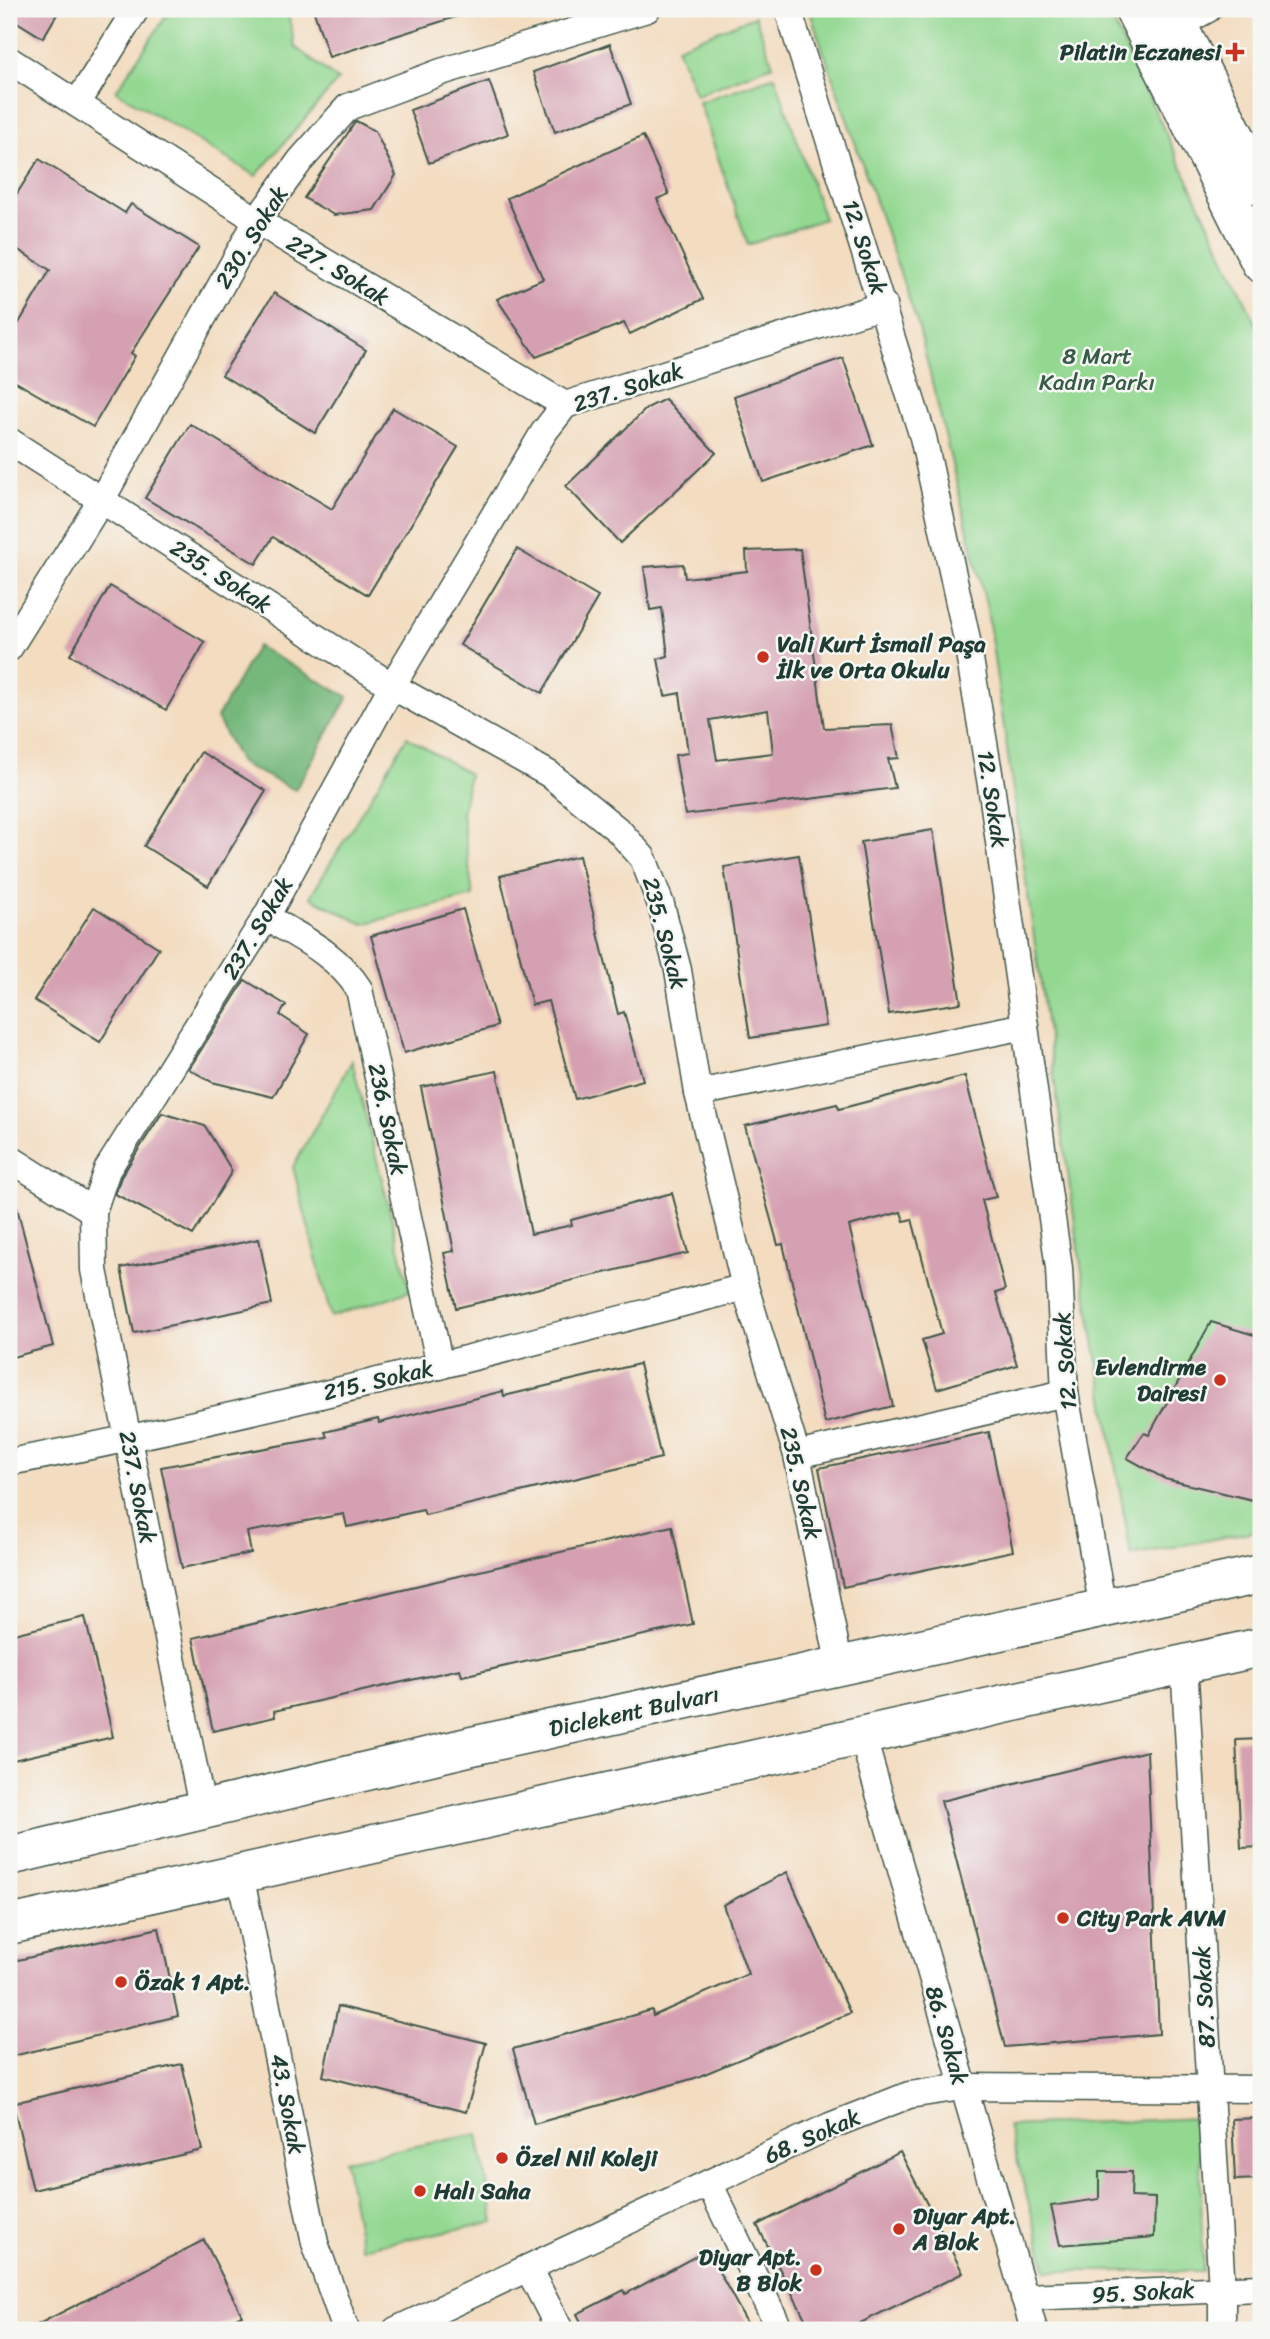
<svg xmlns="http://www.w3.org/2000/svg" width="1270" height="2339" viewBox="0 0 1270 2339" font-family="Sriracha,sans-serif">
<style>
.green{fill:#93d891;stroke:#598a62;stroke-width:2}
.forest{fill:#76b87b;stroke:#4a7a58;stroke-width:2}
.building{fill:#d5a1b2;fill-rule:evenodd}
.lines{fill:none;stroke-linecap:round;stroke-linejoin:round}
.minor-casing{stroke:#3f5549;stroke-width:29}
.secondary-casing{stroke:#3f5549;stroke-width:41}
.primary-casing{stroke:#3f5549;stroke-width:41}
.minor{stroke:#fff;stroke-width:26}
.secondary{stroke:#fff;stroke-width:38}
.primary{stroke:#fff;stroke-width:38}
.poi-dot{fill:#c8321e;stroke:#f6f6f2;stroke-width:2.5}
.labels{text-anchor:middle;stroke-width:5;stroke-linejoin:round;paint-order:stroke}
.poi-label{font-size:23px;font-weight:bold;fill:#1f3d34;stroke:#f6f6f2;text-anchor:start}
.street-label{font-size:23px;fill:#1f3d34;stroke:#f6f6f2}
.park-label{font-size:23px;fill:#365c47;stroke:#f6f6f2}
</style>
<rect width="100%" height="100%" fill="#f6f6f2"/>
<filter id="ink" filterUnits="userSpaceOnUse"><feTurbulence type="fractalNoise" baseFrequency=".0143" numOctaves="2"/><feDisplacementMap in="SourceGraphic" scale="14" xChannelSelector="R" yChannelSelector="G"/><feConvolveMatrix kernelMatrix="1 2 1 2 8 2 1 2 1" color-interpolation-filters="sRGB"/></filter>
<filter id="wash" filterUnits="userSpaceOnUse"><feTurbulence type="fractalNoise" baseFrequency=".00686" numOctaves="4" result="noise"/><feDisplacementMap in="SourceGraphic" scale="28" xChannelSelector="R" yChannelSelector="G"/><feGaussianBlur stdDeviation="1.57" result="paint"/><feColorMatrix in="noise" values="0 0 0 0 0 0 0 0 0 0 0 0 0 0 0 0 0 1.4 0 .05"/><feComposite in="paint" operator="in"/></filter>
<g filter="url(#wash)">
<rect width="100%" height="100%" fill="#f3dcbf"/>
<g class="green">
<polygon points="171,9 287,9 295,47 338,80 256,176 116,91"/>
<polygon points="809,9 1107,9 1261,334 1261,1530 1131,1555 1081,1265 987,609 919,328"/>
<polygon points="755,16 773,65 696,95 677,47"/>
<polygon points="775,76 824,219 748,245 699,102"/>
<polygon points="407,737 469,774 462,814 473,896 363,924 310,897"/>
<polygon points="352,1061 410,1291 331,1317 293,1167"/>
<polygon points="1199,2118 1203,2271 1047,2271 1008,2126"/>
<polygon points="478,2134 494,2222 361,2248 345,2160"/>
</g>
<polygon class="forest" points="257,646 348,697 295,790 240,763 217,718"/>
<g id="blocks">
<g class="building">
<polygon points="9,9 60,9 43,38 9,17"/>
<polygon points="313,9 465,9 465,14 329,57"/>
<polygon points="610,44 631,104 555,132 533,72"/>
<polygon points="489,81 508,134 429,163 410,110"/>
<polygon points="356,121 375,131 396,175 374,210 334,215 304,198"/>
<polygon points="643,136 669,194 657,199 703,299 630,334 624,323 536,357 497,299 543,279 507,198"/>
<polygon points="39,159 125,213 131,204 199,247 131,353 135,356 93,427 9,378 9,340 50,270 9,244 9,206"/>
<polygon points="274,293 366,350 315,433 222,375"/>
<polygon points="843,358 873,445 763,482 734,396"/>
<polygon points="665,399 716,453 620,543 566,486 647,408"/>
<polygon points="393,408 458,447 368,595 273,537 256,564 145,498 190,424 332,509"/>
<polygon points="517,549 598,597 542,693 460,645"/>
<path d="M800 549 824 728 892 725 899 758 888 759 895 788 685 815 675 755 688 753 680 693 665 696 658 659 668 656 662 608 650 610 644 567 683 564 685 578 747 571 746 551ZM768 710 773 753 717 760 710 720Z"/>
<polygon points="110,586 205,642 166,710 70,655"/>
<polygon points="201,752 266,791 208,886 144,846"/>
<polygon points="933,830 961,1003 889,1014 861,842"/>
<polygon points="799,855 826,1026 750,1038 724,867"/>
<polygon points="579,856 618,1014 624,1012 643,1080 575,1099 548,1001 532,1005 500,876"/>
<polygon points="94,907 159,948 100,1042 34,1000"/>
<polygon points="463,909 497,1026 404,1053 371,936"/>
<polygon points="245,980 286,1005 280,1015 309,1034 273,1097 212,1082 189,1069"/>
<polygon points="497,1071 531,1234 572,1225 571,1220 672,1193 688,1253 456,1308 444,1253 454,1251 421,1087"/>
<polygon points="965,1076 996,1197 982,1200 1005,1290 996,1293 1017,1365 937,1389 922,1340 942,1334 912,1219 904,1221 901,1212 849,1226 893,1406 825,1423 783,1244 778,1245 745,1126 837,1104 839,1109"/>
<polygon points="162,1113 205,1126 232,1171 193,1235 115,1194 121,1177"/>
<polygon points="16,1204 53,1346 9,1358 9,1205"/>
<polygon points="259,1239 272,1304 134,1333 121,1268"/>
<polygon points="1211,1322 1261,1337 1261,1502 1165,1479 1127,1458 1144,1433 1149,1435"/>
<polygon points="639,1364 661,1458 425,1515 423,1510 347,1527 344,1514 247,1532 251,1553 182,1568 161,1467 327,1437 325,1432 378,1419 379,1423 503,1391 504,1396"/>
<polygon points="989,1432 1013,1551 843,1587 819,1468"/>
<polygon points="672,1526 693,1624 462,1676 460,1669 274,1711 275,1717 213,1731 193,1638"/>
<polygon points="85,1617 113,1737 9,1761 9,1635"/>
<polygon points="1261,1739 1261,1847 1241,1848 1236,1740"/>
<polygon points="1147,1751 1159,2034 1005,2047 941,1801"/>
<polygon points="787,1872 850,2013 695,2078 534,2124 513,2049 652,2010 653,2016 748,1974 723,1905"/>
<polygon points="159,1928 178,2016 9,2057 9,1962"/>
<polygon points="338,2006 486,2043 466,2112 323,2076"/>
<polygon points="182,2064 202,2150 33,2190 13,2103"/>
<polygon points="1261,2118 1261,2179 1235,2180 1232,2119"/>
<polygon points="900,2152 963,2273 846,2330 811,2330 757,2225"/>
<polygon points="1099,2172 1132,2172 1131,2197 1155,2198 1154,2237 1060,2245 1051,2206 1099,2199"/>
<polygon points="204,2240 242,2315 211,2330 27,2330"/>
<polygon points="707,2250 751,2330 585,2330 577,2314 624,2290 626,2294"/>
</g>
</g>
</g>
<g filter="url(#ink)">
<use href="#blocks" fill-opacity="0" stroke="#3f5549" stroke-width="2"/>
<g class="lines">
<g class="minor-casing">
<g id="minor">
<polyline points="788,9 923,437 966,635 991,785 1059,1268 1065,1393 1103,1609"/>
<polyline points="1164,33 1208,9"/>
<polyline points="9,60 283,237 565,405"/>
<polyline points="77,104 136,9"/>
<polyline points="9,441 392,686 549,774 619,831 643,858 661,905 678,970 698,1093 745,1287 797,1455 840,1667"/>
<polyline points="9,648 102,499 258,219 300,161 348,107 441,72 647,9"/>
<path d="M266 917C301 938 337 954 359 989L440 1366"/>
<polyline points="698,1093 1025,1026"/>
<polyline points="9,1158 93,1211"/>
<polyline points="797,1455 1065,1393"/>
<path d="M9 1462C257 1416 501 1350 745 1287"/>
<polyline points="1184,1664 1222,2289 1222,2330"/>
<polyline points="863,1738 1034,2330"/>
<polyline points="203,1812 94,1270 93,1211 107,1170 266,917 392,686 544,432 565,405 884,305"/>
<polyline points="240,1874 315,2243 346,2330"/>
<polyline points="709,2183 780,2330"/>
<polyline points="528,2268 560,2330"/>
<polyline points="1024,2297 1261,2288"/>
<polyline points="396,2330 830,2126 909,2095 962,2087 1261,2089"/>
</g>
</g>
<g class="secondary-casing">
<g id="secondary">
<polyline points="1134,9 1261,263"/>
<polyline points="1169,9 1261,186"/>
</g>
</g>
<g class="primary-casing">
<g id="primary">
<polyline points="9,1856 472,1746 1261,1574"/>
<polyline points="9,1925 1261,1647"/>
</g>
</g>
<use href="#minor" class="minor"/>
<use href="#secondary" class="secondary"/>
<use href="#primary" class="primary"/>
</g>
</g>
<g class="poi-dot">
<path d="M1231.5 41.5h7v7h7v7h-7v7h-7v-7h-7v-7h7z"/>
<circle cx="763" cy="657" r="7"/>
<circle cx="1220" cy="1380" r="7"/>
<circle cx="1063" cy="1918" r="7"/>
<circle cx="121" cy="1982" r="7"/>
<circle cx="502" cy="2158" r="7"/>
<circle cx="420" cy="2191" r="7"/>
<circle cx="899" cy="2229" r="7"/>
<circle cx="816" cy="2270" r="7"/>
</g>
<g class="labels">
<g class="poi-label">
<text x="1221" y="60" text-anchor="end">Pilatin Eczanesi</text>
<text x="777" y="652">Vali Kurt İsmail Paşa<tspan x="777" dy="26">İlk ve Orta Okulu</tspan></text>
<text x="1206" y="1375" text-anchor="end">Evlendirme<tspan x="1206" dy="26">Dairesi</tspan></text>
<text x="1077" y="1926">City Park AVM</text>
<text x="135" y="1990">Özak 1 Apt.</text>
<text x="516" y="2166">Özel Nil Koleji</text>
<text x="434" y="2199">Halı Saha</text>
<text x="913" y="2224">Diyar Apt.<tspan x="913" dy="26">A Blok</tspan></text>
<text x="802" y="2265" text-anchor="end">Diyar Apt.<tspan x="802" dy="26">B Blok</tspan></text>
</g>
<g class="street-label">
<text transform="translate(251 237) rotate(-58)" y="8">230. Sokak</text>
<text transform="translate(865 247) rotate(72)" y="8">12. Sokak</text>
<text transform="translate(338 270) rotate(31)" y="8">227. Sokak</text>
<text transform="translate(628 387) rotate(-18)" y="8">237. Sokak</text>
<text transform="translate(221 576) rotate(33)" y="8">235. Sokak</text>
<text transform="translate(993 799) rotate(81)" y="8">12. Sokak</text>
<text transform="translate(257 928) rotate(-59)" y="8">237. Sokak</text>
<text transform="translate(665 933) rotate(75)" y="8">235. Sokak</text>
<text transform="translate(388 1119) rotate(78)" y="8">236. Sokak</text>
<text transform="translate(1065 1361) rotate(-94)" y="8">12. Sokak</text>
<text transform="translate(378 1380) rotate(-13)" y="8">215. Sokak</text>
<text transform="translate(801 1483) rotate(77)" y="8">235. Sokak</text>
<text transform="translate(138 1487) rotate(79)" y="8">237. Sokak</text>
<text transform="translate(634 1711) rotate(-12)" y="8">Diclekent Bulvarı</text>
<text transform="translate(1204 1997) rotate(-93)" y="8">87. Sokak</text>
<text transform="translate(947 2035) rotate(74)" y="8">86. Sokak</text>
<text transform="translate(288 2104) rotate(79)" y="8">43. Sokak</text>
<text transform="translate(812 2136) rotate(-24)" y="8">68. Sokak</text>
<text transform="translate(1143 2292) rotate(-3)" y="8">95. Sokak</text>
</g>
<g class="park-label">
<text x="1097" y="364">8 Mart<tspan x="1097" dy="26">Kadın Parkı</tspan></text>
</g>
</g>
<rect width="1270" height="2339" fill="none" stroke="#f6f6f2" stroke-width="35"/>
</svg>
